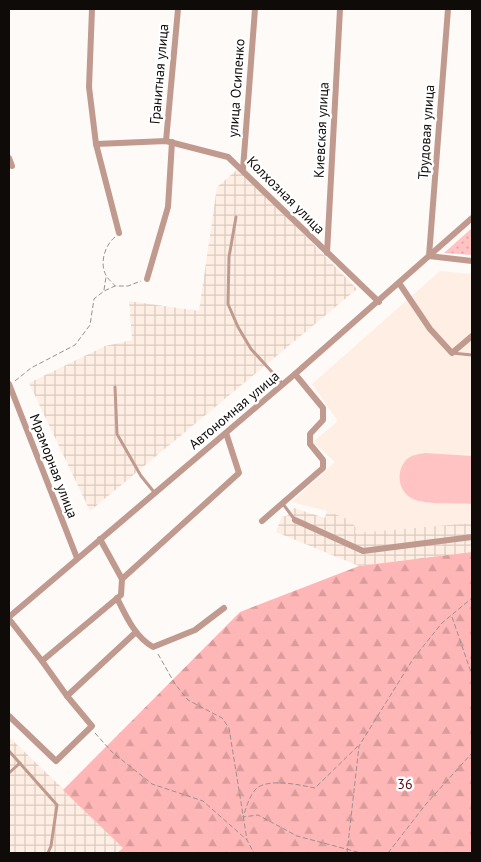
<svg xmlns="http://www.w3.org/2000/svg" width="481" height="862" viewBox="0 0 481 862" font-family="'PT Sans',sans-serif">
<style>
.built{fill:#ffeee3}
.industrial{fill:url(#industrial-grid)}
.grass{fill:url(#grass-dots)}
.forest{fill:url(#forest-firs)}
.garden{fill:#ffc3c3}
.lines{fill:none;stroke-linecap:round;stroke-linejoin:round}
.path{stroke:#969290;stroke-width:1;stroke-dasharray:5 2.5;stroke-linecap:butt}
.service{stroke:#c09a8f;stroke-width:3}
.minor{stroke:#c09a8f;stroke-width:6}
.labels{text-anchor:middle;stroke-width:5;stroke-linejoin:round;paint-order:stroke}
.street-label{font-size:14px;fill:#0f0b09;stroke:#fff}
.park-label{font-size:14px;fill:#590a17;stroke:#fff}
</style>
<defs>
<pattern id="industrial-grid" width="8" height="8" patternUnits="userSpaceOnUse" patternTransform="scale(1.25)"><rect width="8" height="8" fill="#ffeee3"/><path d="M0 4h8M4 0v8" fill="none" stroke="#d9cbc1"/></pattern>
<pattern id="grass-dots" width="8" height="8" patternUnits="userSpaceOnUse" patternTransform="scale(1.25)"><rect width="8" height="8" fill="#ffc3c3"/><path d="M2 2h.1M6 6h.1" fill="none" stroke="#d9a6a6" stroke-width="1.8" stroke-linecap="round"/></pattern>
<pattern id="forest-firs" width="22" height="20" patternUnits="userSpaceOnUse" patternTransform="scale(1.25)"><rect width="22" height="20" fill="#ffb6b6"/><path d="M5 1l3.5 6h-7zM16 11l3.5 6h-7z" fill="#d99b9b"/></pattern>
</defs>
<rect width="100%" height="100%" fill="#fefaf7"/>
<polygon class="built" points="440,271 472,274 472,523 354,533 350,520 327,511 292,502 335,462 313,442 338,421 312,384"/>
<g class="industrial">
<polygon points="239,168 357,289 90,511 29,383 105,346 132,340 129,301 199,311 217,187"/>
<polygon points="294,508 325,518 327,511 350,520 356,528 355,533 472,523 472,552 359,566 276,532 282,516 287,516"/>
<polygon points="9,737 103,827 124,848 117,853 9,853"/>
</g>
<polygon class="grass" points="472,228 472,255 444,253"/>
<polygon class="forest" points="472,552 472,853 117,853 123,848 63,790 240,612 359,566"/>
<path class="garden" d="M425 453 472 456V504C457 503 427 505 413 499 398 492 395 471 407 459 412 455 419 454 425 453Z"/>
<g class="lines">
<g class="path">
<path d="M115 237C104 246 99 265 107 277 109 280 113 283 115 286H128L141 281"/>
<polyline points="104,290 106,277"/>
<polyline points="15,381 31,368 75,345 90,325 94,299 104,291 115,286"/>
<polyline points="452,617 472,675"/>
<polyline points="158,654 175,684 188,700 222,718 229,728 247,840"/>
<polyline points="95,733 112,752 152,784 203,801 247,840 254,853"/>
<path d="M358 746 315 788C300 785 270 778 257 788 250 794 246 808 243 817L258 815 297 836 361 853"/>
<polyline points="347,853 359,746 413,659 442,623 472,598"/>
<polyline points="388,853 426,804 472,753"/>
</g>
<g class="service">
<polyline points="236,217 229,257 228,304 238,327 251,349 283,384"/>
<polyline points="452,353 472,355"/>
<polyline points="115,387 117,434 141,476 154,492"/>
<polyline points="283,504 295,520"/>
<polyline points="9,751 57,805 51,846 48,853"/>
<polyline points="9,773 20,763"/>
</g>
<g class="minor">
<polyline points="92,9 89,87 96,144 119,233"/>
<polyline points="166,141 178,9"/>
<polyline points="96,144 166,141 228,157 379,302"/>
<polyline points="9,158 12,166"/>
<polyline points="243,169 255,9"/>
<polyline points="327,253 340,9"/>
<polyline points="429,256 448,9"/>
<polyline points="429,256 472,261"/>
<polyline points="147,279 168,207 172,142"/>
<polyline points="399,283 430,329 452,353 472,336"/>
<polyline points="9,384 77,558"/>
<polyline points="295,520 363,551 472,537"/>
<polyline points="262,521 323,468 323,460 310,444 310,434 323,420 323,408 295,374"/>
<polyline points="122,579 239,473 226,433"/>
<path d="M117 598C126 616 135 637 153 647L195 630 224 608"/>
<polyline points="9,617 295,374 472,218"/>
<polyline points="9,619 42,661 121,595 122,579 100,539"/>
<polyline points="42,661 67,696 136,632"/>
<polyline points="9,716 56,761 92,726 67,696"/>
</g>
</g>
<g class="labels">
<g class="street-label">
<text transform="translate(159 74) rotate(-85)" y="5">Гранитная улица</text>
<text transform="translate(236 88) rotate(-86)" y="5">улица Осипенко</text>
<text transform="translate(321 130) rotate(-87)" y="5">Киевская улица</text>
<text transform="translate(426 132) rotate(-86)" y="5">Трудовая улица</text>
<text transform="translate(286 195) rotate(45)" y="5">Колхозная улица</text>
<text transform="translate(234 410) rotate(-40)" y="5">Автономная улица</text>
<text transform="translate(54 466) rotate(69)" y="5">Мраморная улица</text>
</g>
<g class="park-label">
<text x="405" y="789">36</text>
</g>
</g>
<rect width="481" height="862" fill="none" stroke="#0f0b09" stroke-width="20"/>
</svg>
